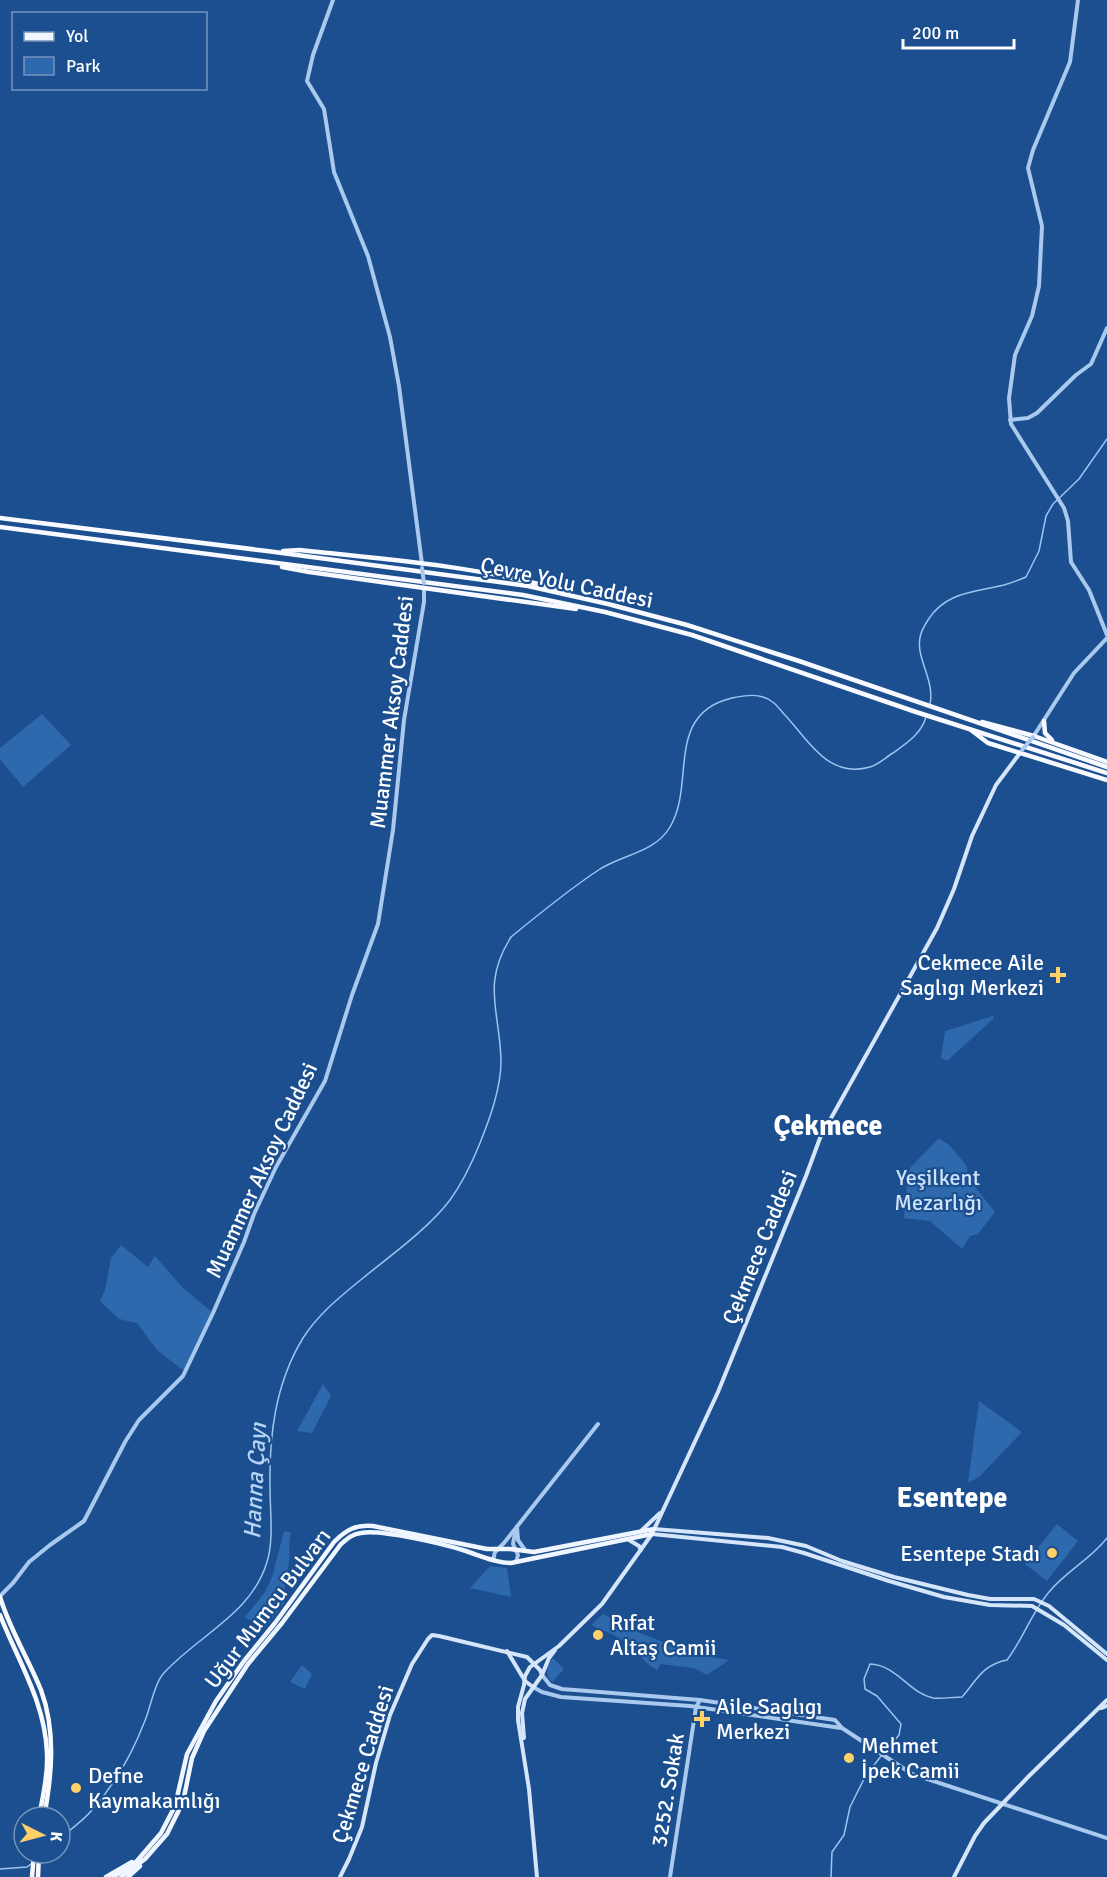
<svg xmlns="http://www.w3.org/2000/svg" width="1107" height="1877" viewBox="0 0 1107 1877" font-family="Signika,sans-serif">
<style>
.green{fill:#2e69ad}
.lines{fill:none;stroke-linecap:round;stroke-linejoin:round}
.stream{stroke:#9cc4f0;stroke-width:1.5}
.tertiary{stroke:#a9c9ee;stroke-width:4}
.secondary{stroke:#d6e6fa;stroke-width:4}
.primary{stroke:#f0f6ff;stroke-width:4.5}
.trunk{stroke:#f8faff;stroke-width:4.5}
.tertiary-bridge{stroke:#a9c9ee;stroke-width:4}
.poi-dot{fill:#ffd166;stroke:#1b4f8f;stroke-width:2}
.labels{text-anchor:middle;stroke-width:4.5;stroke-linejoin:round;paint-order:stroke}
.street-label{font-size:22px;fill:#fff;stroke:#1b4f8f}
.poi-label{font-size:22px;fill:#fff;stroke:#1b4f8f;text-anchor:start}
.park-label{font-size:22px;fill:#cfe3fa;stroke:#1b4f8f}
.water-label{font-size:24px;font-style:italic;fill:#b5d3f5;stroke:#1b4f8f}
.district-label{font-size:28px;font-weight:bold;fill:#fff;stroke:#1b4f8f}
</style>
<rect width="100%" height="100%" fill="#1b4f8f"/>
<g class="green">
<polygon points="42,714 71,745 23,787 0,759 0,748"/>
<polygon points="993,1016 994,1018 947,1061 941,1058 945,1031"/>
<polygon points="939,1138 949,1145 967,1166 968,1178 995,1212 978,1234 970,1236 962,1249 930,1221 904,1218 907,1183 910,1168"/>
<polygon points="121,1245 148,1267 155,1256 183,1288 213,1313 184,1371 157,1350 137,1323 119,1319 100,1301 105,1290 111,1258"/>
<polygon points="323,1384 331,1396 312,1433 297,1431"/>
<polygon points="979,1401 1022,1432 979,1477 968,1483"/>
<polygon points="1057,1524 1078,1541 1047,1581 1025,1564"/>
<path d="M284 1531 291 1532C288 1543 290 1552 289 1562 287 1579 283 1582 285 1602L264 1629 245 1617 265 1592 272 1577Z"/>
<polygon points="490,1566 507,1568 511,1597 470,1588"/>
<path d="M603 1614 638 1632 693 1654 729 1660 707 1675 694 1668 660 1664 658 1670C645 1666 640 1653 630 1645 618 1636 604 1631 591 1625Z"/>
<path d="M553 1658 564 1669 552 1682C545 1676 546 1665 553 1658Z"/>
<polygon points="302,1665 312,1674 305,1689 290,1682"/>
</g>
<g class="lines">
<g class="stream">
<path d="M930 704C934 686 923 668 920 651 918 638 921 631 928 620 945 592 975 592 1004 585 1011 583 1019 580 1026 577L1039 551 1046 516 1053 504 1079 479 1107 439"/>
<path d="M884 1753 899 1735 901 1724 877 1696 865 1689 864 1679 870 1664C897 1665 909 1693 933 1698 942 1699 953 1697 962 1697 977 1680 982 1665 1007 1660 1023 1639 1032 1612 1049 1592 1066 1571 1091 1559 1107 1538"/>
<path d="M60 1838C71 1829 83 1821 92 1810 114 1785 132 1754 144 1723 150 1710 154 1684 163 1674 198 1635 251 1615 267 1562 274 1539 270 1511 270 1488 269 1436 275 1384 303 1338 319 1313 340 1297 363 1278 390 1256 429 1228 450 1200 463 1182 472 1163 480 1143 490 1118 501 1088 501 1061 500 1010 481 985 511 937 539 914 567 891 597 871 620 855 655 853 670 827 696 784 664 714 732 698 741 696 755 694 763 697 772 699 778 707 784 714 808 739 827 779 870 767 878 765 886 757 893 753 907 743 921 734 926 717"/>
<polyline points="0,1869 27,1867 31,1864"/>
<polyline points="831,1877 832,1852 844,1835 850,1807 865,1777 881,1756"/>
</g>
<g class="tertiary">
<polyline points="333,0 313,55 307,81 324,109 334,172 368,256 390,337 399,386 422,564"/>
<polyline points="1078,0 1070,62 1033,150 1028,168 1042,226 1039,286 1032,316 1015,355 1009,398 1011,424 1064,508 1068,521 1071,562 1089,590 1107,635"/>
<polyline points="1010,420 1028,418 1037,413 1076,375 1091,364 1107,328"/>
<polyline points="1033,737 1074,673 1107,638"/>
<polyline points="517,1527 518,1540 525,1550"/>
<polyline points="515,1533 513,1544 518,1555 516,1562"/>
<polyline points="493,1560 495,1552 504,1543 598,1424"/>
<polyline points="0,1596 13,1583 29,1562 50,1545 84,1521 125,1442 139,1420 183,1376 213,1313 244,1242 254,1214 276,1167 325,1081 352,995 378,924 393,830 404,720 424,602 424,588"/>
<polyline points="542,1675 550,1685 562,1689 700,1700 835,1720 842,1728 912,1774 1107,1838"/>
<polyline points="533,1687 542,1692 561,1697 690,1706 841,1728"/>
<polyline points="670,1877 696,1707 700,1700"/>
</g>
<g class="secondary">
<polyline points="654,1529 768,1538 806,1546 842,1561 894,1577 968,1595 990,1599 1034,1599 1049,1606 1107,1654"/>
<polyline points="642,1530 660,1513"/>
<polyline points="652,1534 782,1547 804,1553 889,1581 944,1597 990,1605 1032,1606 1064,1625 1107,1660"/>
<polyline points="629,1540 639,1546 641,1550"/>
<polyline points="507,1651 525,1681 533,1687"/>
<polyline points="1101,1708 1107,1706"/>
<polyline points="524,1738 522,1713 525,1699 542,1675 549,1658 555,1650"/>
<polyline points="340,1877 349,1859 362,1827 376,1763 390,1715 412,1664 428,1639 432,1635 439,1636 527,1657 540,1670 542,1675"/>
<polyline points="537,1877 529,1789 518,1720 518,1707 524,1685 525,1676 530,1667 559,1646 602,1604 652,1534 718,1392 806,1176 820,1138 937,928 954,889 972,836 996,785 1020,753"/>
<polyline points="954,1877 975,1836 984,1823 1029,1776 1107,1700"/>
</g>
<g class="primary">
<polyline points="106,1877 132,1862"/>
<path d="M113 1877 136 1862 161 1833 175 1806 187 1754 216 1701 244 1661 275 1623 334 1542C346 1530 356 1524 373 1526L487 1549H510L534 1552 654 1529"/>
<path d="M121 1877 145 1859 167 1834 183 1802 192 1758 204 1731 248 1664 282 1623 341 1544C347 1539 352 1534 361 1533 381 1529 444 1544 466 1551 481 1556 496 1563 511 1563L652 1534"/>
<polyline points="128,1877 140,1866"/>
</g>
<g class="trunk">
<polyline points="0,518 267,551 528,586 608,604 687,625 799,661 1107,767"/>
<polyline points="0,527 523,595 605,612 692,635 916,712 1107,773"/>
<path d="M283 551 300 550C390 560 483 566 571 593"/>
<polyline points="282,567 309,572 576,609"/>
<polyline points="1044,721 1045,733 1052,740"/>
<polyline points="982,722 1034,736 1107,762"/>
<polyline points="971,730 988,743 1107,780"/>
<path d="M0 1597C10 1630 28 1658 41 1690 56 1731 52 1775 44 1817"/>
<path d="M0 1615C18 1661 45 1702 47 1753 48 1774 43 1796 39 1817"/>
<polyline points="32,1877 34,1853"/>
<polyline points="38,1877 39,1853"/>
</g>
<g class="tertiary-bridge">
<polyline points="422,568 424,583"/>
<polyline points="1022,750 1033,737"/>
</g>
</g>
<g class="poi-dot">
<path d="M1055 966h6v6h6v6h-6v6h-6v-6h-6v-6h6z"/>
<circle cx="1052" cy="1553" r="6"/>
<circle cx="598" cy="1635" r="6"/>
<path d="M699 1710h6v6h6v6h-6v6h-6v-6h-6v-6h6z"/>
<circle cx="849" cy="1758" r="6"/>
<circle cx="76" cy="1788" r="6"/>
</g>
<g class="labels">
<g class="street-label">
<text transform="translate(567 582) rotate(12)" y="8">Çevre Yolu Caddesi</text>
<text transform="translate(391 712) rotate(-83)" y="8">Muammer Aksoy Caddesi</text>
<text transform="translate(261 1170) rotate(-65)" y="8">Muammer Aksoy Caddesi</text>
<text transform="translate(759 1247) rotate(-68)" y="8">Çekmece Caddesi</text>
<text transform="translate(267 1608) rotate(-53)" y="8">Uğur Mumcu Bulvarı</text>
<text transform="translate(362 1764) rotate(-73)" y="8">Çekmece Caddesi</text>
<text transform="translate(667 1790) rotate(-81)" y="8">3252. Sokak</text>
</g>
<g class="poi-label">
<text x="1044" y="970" text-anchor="end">Cekmece Aile<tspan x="1044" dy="25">Saglıgı Merkezi</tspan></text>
<text x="1040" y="1561" text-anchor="end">Esentepe Stadı</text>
<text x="610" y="1630">Rıfat<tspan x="610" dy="25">Altaş Camii</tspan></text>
<text x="716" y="1714">Aile Saglıgı<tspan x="716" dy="25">Merkezi</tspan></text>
<text x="861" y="1753">Mehmet<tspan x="861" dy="25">İpek Camii</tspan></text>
<text x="88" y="1783">Defne<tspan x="88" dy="25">Kaymakamlığı</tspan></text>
</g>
<g class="park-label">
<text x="938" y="1185">Yeşilkent<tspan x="938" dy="25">Mezarlığı</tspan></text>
</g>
<g class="water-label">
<text transform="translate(255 1481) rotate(-87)" y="8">Hanna Çayı</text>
</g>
<g class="district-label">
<text x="828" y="1135">Çekmece</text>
<text x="952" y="1507">Esentepe</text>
</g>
</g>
<rect x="12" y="12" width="195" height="78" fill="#1b4f8f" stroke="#7695bc" stroke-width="1.5"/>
<rect x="24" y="32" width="30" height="9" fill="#f0f6ff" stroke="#7695bc" stroke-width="1.5"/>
<text x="66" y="42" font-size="18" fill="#ffffff">Yol</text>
<rect x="24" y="57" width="30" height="18" fill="#2e69ad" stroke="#7695bc" stroke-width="1.5"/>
<text x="66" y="72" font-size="18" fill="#ffffff">Park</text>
<g transform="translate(42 1835) rotate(96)"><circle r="28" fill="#1b4f8f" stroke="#7695bc" stroke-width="1.5"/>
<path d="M0-4.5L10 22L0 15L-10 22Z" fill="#ffd166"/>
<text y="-9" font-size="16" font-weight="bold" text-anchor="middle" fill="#ffffff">K</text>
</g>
<path d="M903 39v9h111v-9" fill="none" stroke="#ffffff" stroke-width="3"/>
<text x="912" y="39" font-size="18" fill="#ffffff" stroke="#1b4f8f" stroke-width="4.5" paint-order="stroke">200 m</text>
</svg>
